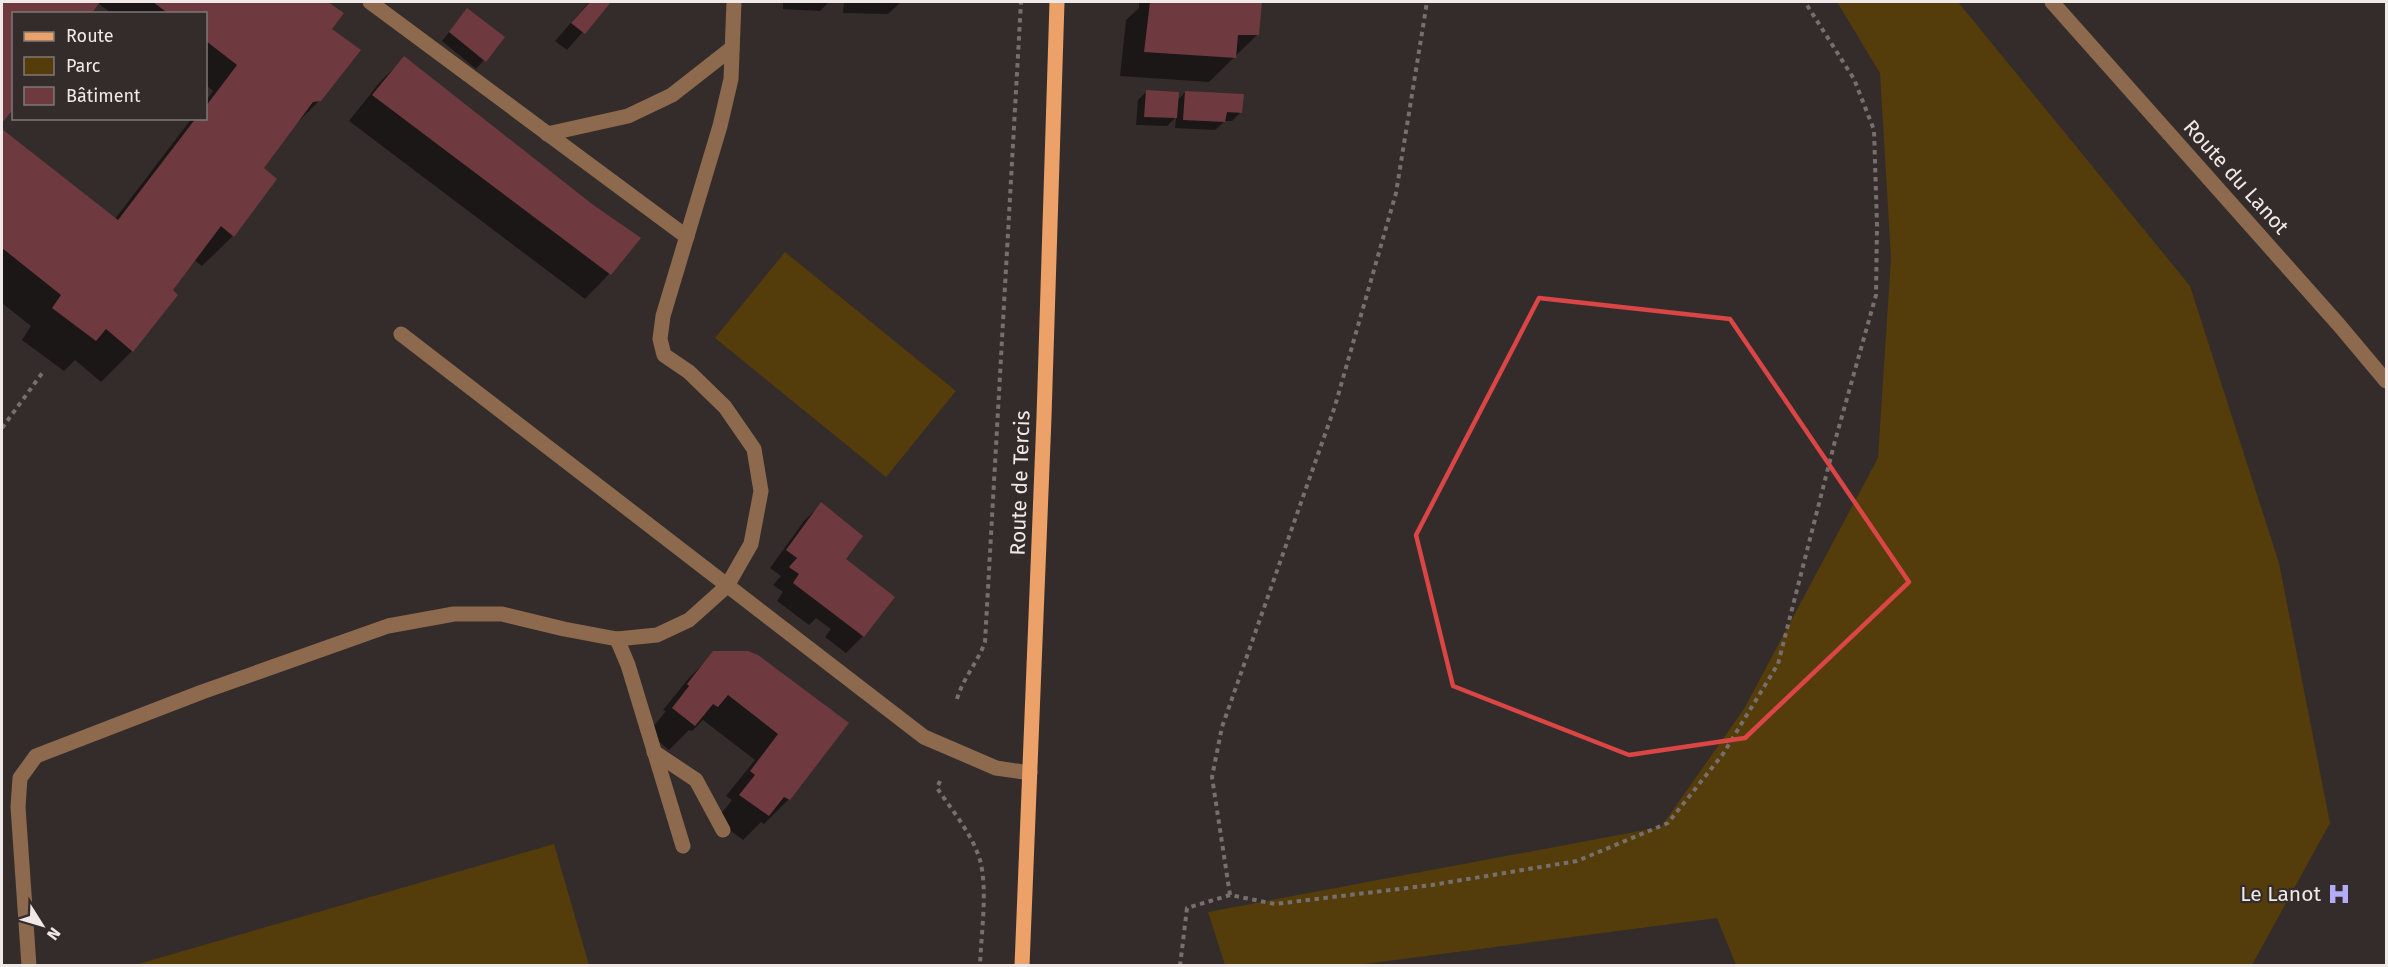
<svg xmlns="http://www.w3.org/2000/svg" width="2388" height="967" viewBox="0 0 2388 967" font-family="'Fira Sans',sans-serif">
<style>
.green{fill:#543c0b}
.shadow{fill:#0007}
.building{fill:#6e393f}
.lines{fill:none;stroke-linecap:round;stroke-linejoin:round}
.path{stroke:#766f6d;stroke-width:4;stroke-dasharray:4.5 4.5;stroke-linecap:butt}
.minor{stroke:#8d694e;stroke-width:15}
.major{stroke:#eba167;stroke-width:15}
.marked{fill:none;stroke:#da4545;stroke-width:4.5;stroke-linejoin:round}
.labels{text-anchor:middle;stroke-width:4.5;stroke-linejoin:round;paint-order:stroke}
.street-label{font-size:21px;fill:#efeae8;stroke:#342c2a}
.poi-label{font-size:21px;fill:#efeae8;stroke:#342c2a;text-anchor:end}
</style>
<rect width="100%" height="100%" fill="#342c2a"/>
<g class="green">
<polygon points="1837,2 1958,2 2190,286 2279,563 2330,823 2252,965 1736,965 1717,918 1357,965 1225,965 1208,912 1661,827 1744,709 1878,458 1891,258 1880,73"/>
<polygon points="785,252 956,391 886,477 715,338"/>
<polygon points="554,844 589,965 139,965 138,964"/>
</g>
<g class="shadow">
<polygon points="2,2 325,2 342,13 330,29 320,100 293,127 262,169 233,236 202,266 194,260 170,291 132,351 101,382 75,360 64,371 22,340 31,326 2,303 2,131 115,219 192,118 206,118 206,101 213,91 206,85 206,14 112,14 98,3 14,14 14,106 2,120"/>
<polygon points="589,2 609,2 567,50 555,41"/>
<polygon points="783,2 829,2 820,11 783,9"/>
<polygon points="844,2 901,2 888,14 843,13"/>
<polygon points="1139,2 1260,2 1258,34 1209,82 1120,76 1126,20 1139,8"/>
<polygon points="467,10 503,38 476,69 442,41"/>
<polygon points="404,58 591,205 639,238 609,274 585,299 349,121 379,83"/>
<polygon points="1147,91 1177,101 1185,92 1241,112 1232,121 1225,121 1215,130 1175,128 1176,117 1167,126 1136,125 1138,100"/>
<polygon points="821,504 863,636 846,653 825,637 831,629 816,618 809,625 777,601 783,592 773,585 781,576 770,568 804,521"/>
<polygon points="714,653 784,676 789,799 764,824 761,822 743,840 716,820 732,800 726,796 755,760 703,720 692,731 689,730 669,750 648,733 666,711 663,710 689,678"/>
</g>
<g class="building">
<polygon points="2,2 100,2 91,14 14,14 14,108 2,123"/>
<polygon points="153,2 328,2 344,13 332,29 361,50 321,101 313,102 264,168 277,179 234,237 221,226 173,290 178,295 133,352 106,329 96,341 52,308 61,295 2,248 2,129 118,220 196,118 206,118 206,106 237,65 206,41 206,14 169,14"/>
<polygon points="590,2 611,2 585,34 571,23"/>
<polygon points="1150,2 1262,2 1259,35 1238,35 1236,58 1144,52"/>
<polygon points="467,8 505,37 486,62 449,32"/>
<polygon points="404,56 592,204 641,238 611,275 372,95"/>
<polygon points="1146,90 1179,92 1177,118 1144,117"/>
<polygon points="1185,91 1244,94 1242,113 1227,112 1225,122 1183,120"/>
<polygon points="821,502 863,536 846,559 895,597 864,637 793,583 799,574 789,567 797,558 786,550"/>
<polygon points="713,651 748,651 758,655 849,723 790,800 784,797 769,816 739,795 755,775 750,771 778,734 728,695 718,707 713,704 695,726 672,708 689,686 687,684"/>
</g>
<g class="lines">
<g class="path">
<polyline points="2,428 43,372"/>
<path d="M957 699C963 678 978 662 985 642L1021 2"/>
<path d="M940 781 937 788C952 810 972 834 980 860 988 890 981 934 980 966"/>
<polyline points="1230,895 1212,777 1222,727 1335,406 1396,193 1427,2"/>
<polyline points="1180,966 1187,908 1230,895 1275,904 1432,885 1577,861 1668,823 1723,754 1778,664 1835,441 1876,295 1877,225 1874,130 1854,79 1805,2"/>
</g>
<g class="minor">
<polyline points="370,2 687,237"/>
<polyline points="2052,2 2339,325 2386,381"/>
<polyline points="547,134 628,116 672,95 732,48"/>
<polyline points="401,334 924,737 996,768 1030,773"/>
<polyline points="617,639 628,665 683,846"/>
<polyline points="654,752 696,780 723,830"/>
<polyline points="29,966 18,807 20,778 36,756 202,692 388,626 454,614 502,614 564,629 617,639 657,635 689,620 727,586 751,544 761,491 754,449 725,407 689,372 664,355 660,339 663,316 720,126 731,79 734,2"/>
</g>
<polyline class="major" points="1022,966 1044,417 1057,2"/>
</g>
<path class="marked" d="M1539 298 1730 319 1909 582 1745 738 1629 755 1453 686 1416 535Z"/>
<defs>
<g id="hospital-bare" transform="scale(1.8)"><path d="M-5-5h3v3.5h4V-5h3V5h-3V1.5h-4V5h-3Z" fill="#b2adf9" stroke="#342c2a" stroke-width="2.5" paint-order="stroke"/></g>
</defs>
<g fill-rule="evenodd">
<use href="#hospital-bare" x="2339" y="894"/>
</g>
<g class="labels">
<g class="street-label">
<text transform="translate(2236 177) rotate(48)" y="7">Route du Lanot</text>
<text transform="translate(1020 483) rotate(-88)" y="7">Route de Tercis</text>
</g>
<g class="poi-label">
<text x="2321" y="901">Le Lanot</text>
</g>
</g>
<rect width="2388" height="967" fill="none" stroke="#efeae8" stroke-width="6"/>
<rect x="12" y="12" width="195" height="108" fill="#342c2a" stroke="#7f7876" stroke-width="1.5"/>
<rect x="24" y="32" width="30" height="9" fill="#eba167" stroke="#7f7876" stroke-width="1.5"/>
<text x="66" y="42" font-size="18" fill="#efeae8">Route</text>
<rect x="24" y="57" width="30" height="18" fill="#543c0b" stroke="#7f7876" stroke-width="1.5"/>
<text x="66" y="72" font-size="18" fill="#efeae8">Parc</text>
<rect x="24" y="87" width="30" height="18" fill="#6e393f" stroke="#7f7876" stroke-width="1.5"/>
<text x="66" y="102" font-size="18" fill="#efeae8">Bâtiment</text>
<g transform="translate(42 925) rotate(127)" stroke="#342c2a" stroke-width="4.5" paint-order="stroke">
<path d="M0-4.5L10 22L0 15L-10 22Z" fill="#efeae8"/>
<text y="-9" font-size="16" font-weight="bold" text-anchor="middle" fill="#efeae8">N</text>
</g>
</svg>
